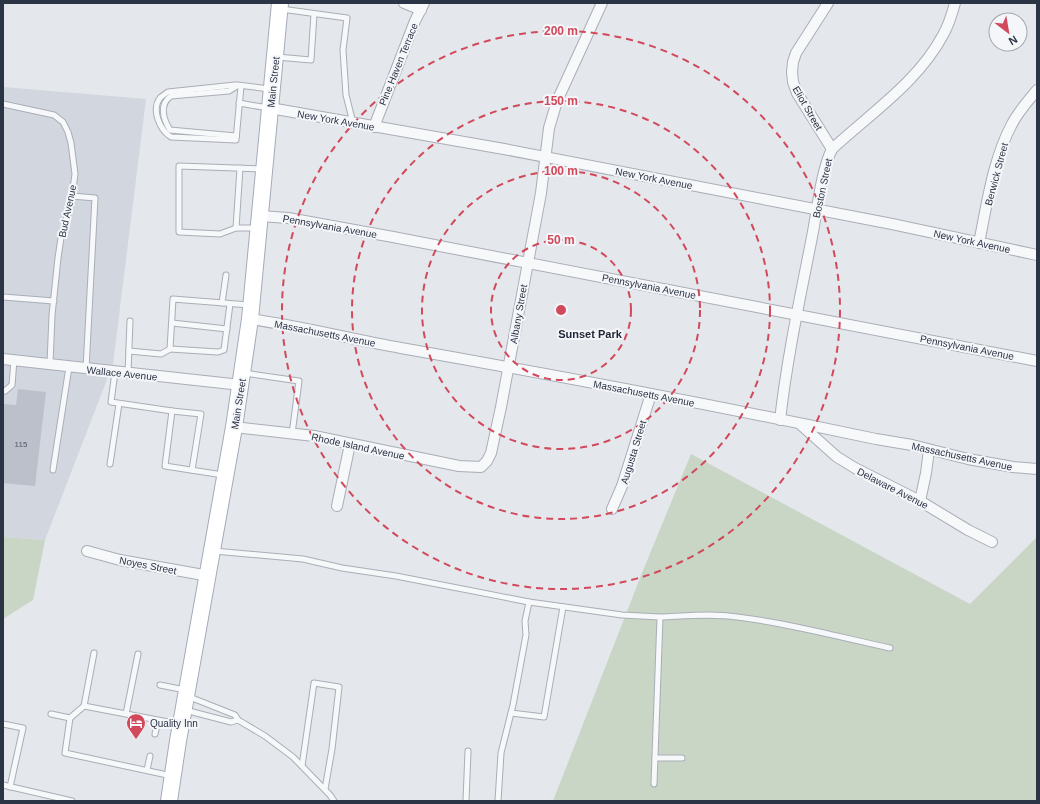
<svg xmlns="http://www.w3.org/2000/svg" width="1040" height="804" viewBox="0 0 1040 804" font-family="Arial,sans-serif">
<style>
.built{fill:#d2d6de}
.green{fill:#c9d6c5}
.building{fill:#bbc0ca}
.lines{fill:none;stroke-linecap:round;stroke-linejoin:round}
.lane-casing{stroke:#a9aeb7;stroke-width:7}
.street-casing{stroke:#a9aeb7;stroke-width:12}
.primary-casing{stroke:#a3abb8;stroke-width:18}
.lane{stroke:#f7f8fa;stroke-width:5}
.street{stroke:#f7f8fa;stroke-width:10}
.primary{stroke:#fff;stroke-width:16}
.ring{fill:none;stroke:#d1495b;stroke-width:2;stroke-dasharray:7 5}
.labels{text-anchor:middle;stroke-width:4;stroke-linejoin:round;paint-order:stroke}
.number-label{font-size:8px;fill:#4f5766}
.street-label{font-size:10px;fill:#2b3445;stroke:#f4f6f9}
.poi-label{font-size:10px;fill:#2b3445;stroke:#f4f6f9;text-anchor:start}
.neighbourhood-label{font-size:11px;font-weight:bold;fill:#1d2536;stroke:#f4f6f9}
.centre{fill:#d1495b;stroke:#f4f6f9;stroke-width:2}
.ring-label{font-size:12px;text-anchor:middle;font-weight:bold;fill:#d1495b;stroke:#f4f6f9;stroke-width:4;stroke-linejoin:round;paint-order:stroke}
</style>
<rect width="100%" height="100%" fill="#e4e7ec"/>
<polygon class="built" points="3,87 146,99 113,364 45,540 3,537"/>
<g class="green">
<polygon points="691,454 970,604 1037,537 1037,801 553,801 642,573"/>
<polygon points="3,537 45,540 33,600 3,619"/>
</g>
<polygon class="building" points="18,389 46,392 35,486 3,483 3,404 16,405"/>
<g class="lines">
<g class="lane-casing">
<g id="lane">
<polyline points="281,9 347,18 343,50 346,95 353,123"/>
<polyline points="277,57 311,60 314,14"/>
<path d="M241 86 236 140 171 137C160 130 151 110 160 98 162 96 165 94 168 92L235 85H238L269 89"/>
<polyline points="239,103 268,108"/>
<polyline points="3,104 54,115 63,122 68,132 71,143 75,174 71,203 61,238 58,258 52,315 50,364"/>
<path d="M236 136 170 130C163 119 159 104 171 96L229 91 237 86"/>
<polyline points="72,196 95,198 86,369"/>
<polyline points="236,228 240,168"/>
<polyline points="257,228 236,228 220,234 179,232 179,166 262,169"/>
<polyline points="3,297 54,301"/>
<polyline points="222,303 226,275"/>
<polyline points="172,323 227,329"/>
<polyline points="170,349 218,352 224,350 230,304"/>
<polyline points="129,351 161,354 170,349 173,299 249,305"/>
<polyline points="115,372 111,402 172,411 165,466 223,475"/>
<polyline points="128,373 130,321"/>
<polyline points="244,373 299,381 292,434"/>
<polyline points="3,391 5,391 12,385 14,360"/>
<polyline points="172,411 201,414 192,470"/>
<polyline points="110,464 119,404"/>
<polyline points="53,470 69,367"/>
<polyline points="214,551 303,559 342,568 396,576 529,602 525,621 526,635 513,705 501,753 498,801"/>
<polyline points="529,602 622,615 660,617 654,784"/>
<path d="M660 617C685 616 712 613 737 617 788 623 839 637 890 648"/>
<polyline points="160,685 185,690"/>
<polyline points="187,696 235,715 238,720 265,736 293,757 330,795 334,801"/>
<polyline points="84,706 94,653"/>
<polyline points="185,710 231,722 238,720"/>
<polyline points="511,713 544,717 563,607"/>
<polyline points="51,714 70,718"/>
<polyline points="126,714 138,654"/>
<polyline points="3,724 23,728 10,787"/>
<polyline points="155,734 158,721"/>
<polyline points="655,758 682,758"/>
<polyline points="302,766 314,683 339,687 332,749 325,789"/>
<polyline points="147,770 150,756"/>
<polyline points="172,776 65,753 70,718 84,706 179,724"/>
<polyline points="3,785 72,801"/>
<polyline points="466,801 468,751"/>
</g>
</g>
<g class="street-casing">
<g id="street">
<polyline points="404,3 421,10"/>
<polyline points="828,3 796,53 793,62 792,72 793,82 797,93 832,149"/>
<polyline points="270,108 504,149 892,224 1037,255"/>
<polyline points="374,127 415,21 424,3"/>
<polyline points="260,216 288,218 393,237 1037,361"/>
<path d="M979 243C987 204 993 159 1012 124 1018 112 1028 101 1037 90"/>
<path d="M250 319C301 326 350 339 401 348 560 376 718 406 876 439L912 445 968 459 1013 467 1037 469"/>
<polyline points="3,359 241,385"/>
<path d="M780 420C787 358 800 298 812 237 817 212 821 171 832 149 871 113 918 82 943 35 949 25 952 14 955 3"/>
<polyline points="800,424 837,457 855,468 920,501 968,530 992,542"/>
<polyline points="234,427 314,436 459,466 481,467 487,461 491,453 501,407 541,193 549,128 557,101 602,3"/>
<polyline points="920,501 926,473 929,450"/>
<polyline points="337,506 350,444"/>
<polyline points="612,509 622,486 651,394"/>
<polyline points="87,551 120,560 209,576"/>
</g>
</g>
<g class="primary-casing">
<polyline id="primary" points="169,801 178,741 234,427 250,319 280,3"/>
</g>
<use href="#lane" class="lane"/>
<use href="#street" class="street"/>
<use href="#primary" class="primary"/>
</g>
<g class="ring">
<circle cx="561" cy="310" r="70"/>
<circle cx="561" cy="310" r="139"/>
<circle cx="561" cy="310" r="209"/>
<circle cx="561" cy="310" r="279"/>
</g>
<defs>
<g id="hotel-pin" transform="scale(1)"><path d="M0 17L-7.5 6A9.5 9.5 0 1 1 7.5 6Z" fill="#d1495b" stroke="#f4f6f9"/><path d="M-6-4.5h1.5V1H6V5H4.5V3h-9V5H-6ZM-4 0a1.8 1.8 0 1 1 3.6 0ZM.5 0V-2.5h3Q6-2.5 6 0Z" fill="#fff"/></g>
</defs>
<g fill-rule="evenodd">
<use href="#hotel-pin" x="136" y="723"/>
</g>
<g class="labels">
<g class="number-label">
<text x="21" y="447">115</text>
</g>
<g class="street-label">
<text transform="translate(398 64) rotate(-68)" y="4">Pine Haven Terrace</text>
<text transform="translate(273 82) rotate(-84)" y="4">Main Street</text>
<text transform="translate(808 108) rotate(60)" y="4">Eliot Street</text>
<text transform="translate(336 120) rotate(10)" y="4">New York Avenue</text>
<text transform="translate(996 174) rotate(-75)" y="4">Berwick Street</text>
<text transform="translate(654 178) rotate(11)" y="4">New York Avenue</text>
<text transform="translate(822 188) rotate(-78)" y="4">Boston Street</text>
<text transform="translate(67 211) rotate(-78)" y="4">Bud Avenue</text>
<text transform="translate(330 226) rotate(10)" y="4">Pennsylvania Avenue</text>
<text transform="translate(972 241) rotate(12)" y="4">New York Avenue</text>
<text transform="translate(649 286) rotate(11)" y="4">Pennsylvania Avenue</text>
<text transform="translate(518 314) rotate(-80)" y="4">Albany Street</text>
<text transform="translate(325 333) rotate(11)" y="4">Massachusetts Avenue</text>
<text transform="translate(967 347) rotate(11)" y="4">Pennsylvania Avenue</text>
<text transform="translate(122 373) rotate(6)" y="4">Wallace Avenue</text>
<text transform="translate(644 393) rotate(11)" y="4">Massachusetts Avenue</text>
<text transform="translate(238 404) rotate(-81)" y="4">Main Street</text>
<text transform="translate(358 446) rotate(12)" y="4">Rhode Island Avenue</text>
<text transform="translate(633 452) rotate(-73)" y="4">Augusta Street</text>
<text transform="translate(962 456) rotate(12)" y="4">Massachusetts Avenue</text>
<text transform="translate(893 488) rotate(27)" y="4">Delaware Avenue</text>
<text transform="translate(148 565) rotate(11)" y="4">Noyes Street</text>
</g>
<g class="poi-label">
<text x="150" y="727">Quality Inn</text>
</g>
<g class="neighbourhood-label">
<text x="590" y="338">Sunset Park</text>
</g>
</g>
<circle cx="561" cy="310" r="6" class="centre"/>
<g class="ring-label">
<text x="561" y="35">200 m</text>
<text x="561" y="105">150 m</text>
<text x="561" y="175">100 m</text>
<text x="561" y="244">50 m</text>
</g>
<rect width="1040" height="804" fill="none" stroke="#2b3445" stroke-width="8"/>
<g transform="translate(1008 32) rotate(149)"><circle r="19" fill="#f4f6f9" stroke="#a4a8b1"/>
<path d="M0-3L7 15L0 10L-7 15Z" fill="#d1495b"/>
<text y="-6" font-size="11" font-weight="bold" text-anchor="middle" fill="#2b3445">N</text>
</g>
</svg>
